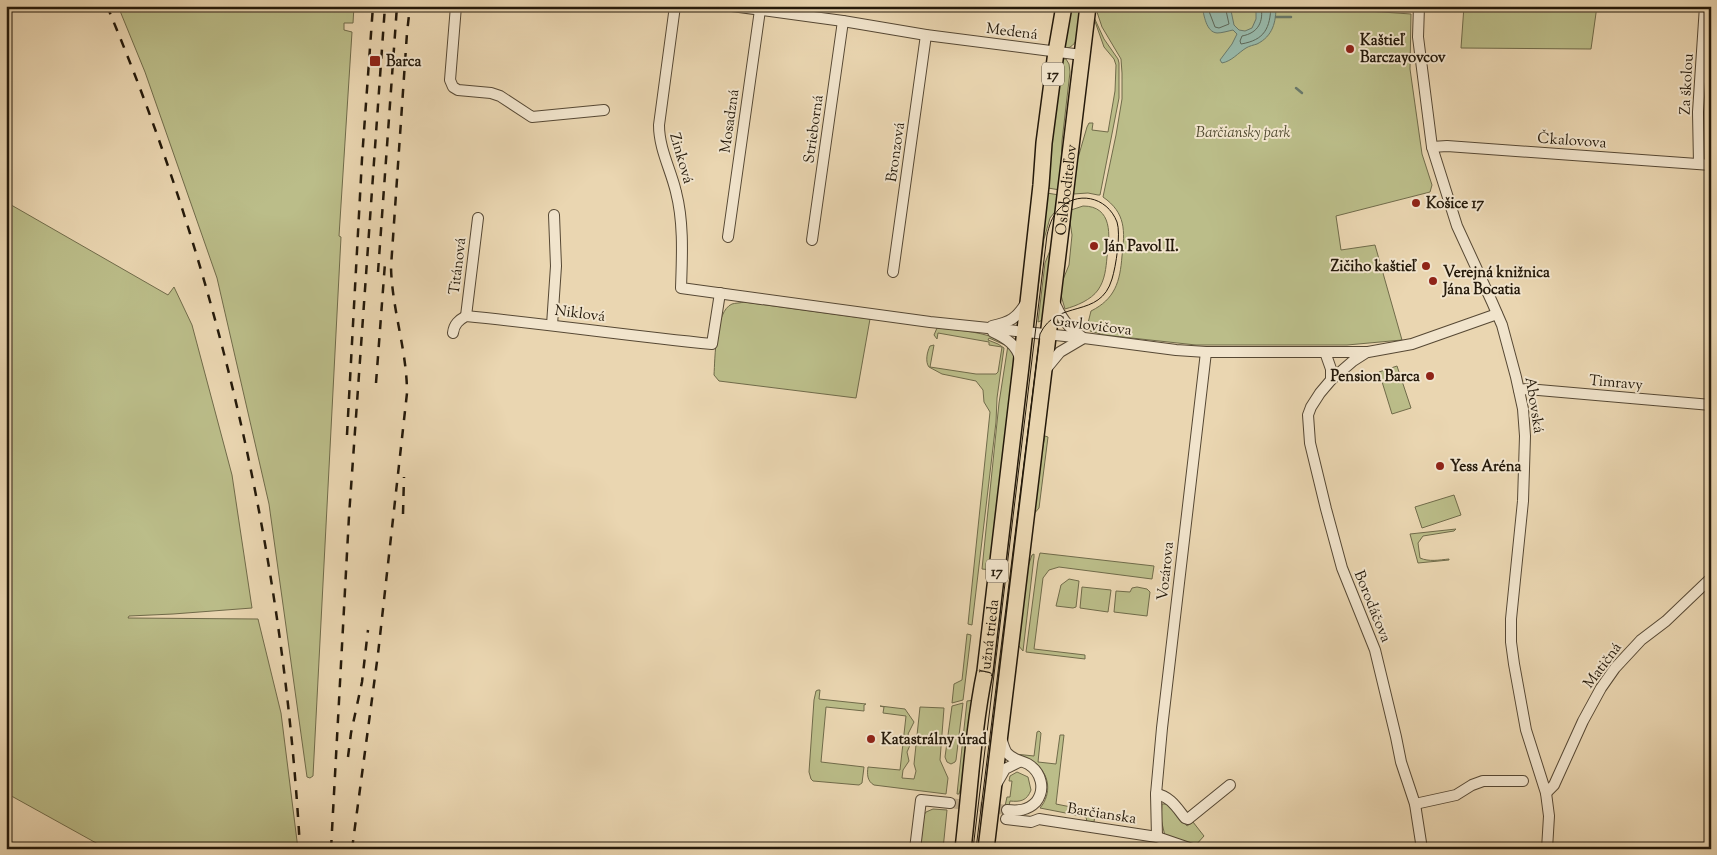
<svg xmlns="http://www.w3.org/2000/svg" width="1717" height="855" viewBox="0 0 1717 855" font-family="'Sorts Mill Goudy',serif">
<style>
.green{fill:#bbbd89;stroke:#706b4a}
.water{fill:#98b9aa;stroke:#6a796a}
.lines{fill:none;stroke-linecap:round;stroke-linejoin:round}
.shore{stroke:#5e695a;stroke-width:1}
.stream{stroke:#6a796a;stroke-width:2.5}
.minor-tunnel{stroke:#c2b090;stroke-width:10;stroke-dasharray:10 5;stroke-linecap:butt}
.minor-casing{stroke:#564834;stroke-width:12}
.primary-casing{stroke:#24190a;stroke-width:18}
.minor{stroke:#f1e4cc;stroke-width:10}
.primary{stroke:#ead6b1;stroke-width:15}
.tram{stroke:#24190a;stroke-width:1}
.rail{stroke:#24190a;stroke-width:2.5;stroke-dasharray:9 9;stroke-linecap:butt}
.poi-dot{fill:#8f2418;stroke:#f1e4cc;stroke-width:2}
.labels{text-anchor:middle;stroke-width:4;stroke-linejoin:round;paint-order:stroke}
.shield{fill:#f1e4cc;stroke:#625644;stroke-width:1}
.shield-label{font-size:14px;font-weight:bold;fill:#24190a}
.street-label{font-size:15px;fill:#24190a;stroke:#f1e4cc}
.poi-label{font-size:15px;font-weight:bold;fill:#24190a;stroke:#f1e4cc;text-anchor:start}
.park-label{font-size:15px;font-style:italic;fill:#514a30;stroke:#f1e4cc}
</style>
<rect width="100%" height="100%" fill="#ead6b1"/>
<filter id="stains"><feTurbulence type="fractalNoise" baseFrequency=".004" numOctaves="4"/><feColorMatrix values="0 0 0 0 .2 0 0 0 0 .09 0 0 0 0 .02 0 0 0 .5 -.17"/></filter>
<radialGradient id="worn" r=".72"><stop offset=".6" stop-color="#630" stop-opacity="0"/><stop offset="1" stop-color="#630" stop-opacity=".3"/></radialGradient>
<g class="green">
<polygon points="118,6 354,6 353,23 344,23 344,30 352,32 339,236 341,237 313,776 310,778 307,777 269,504 217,278 145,72"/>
<path d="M1069 6H1083C1081 20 1082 47 1064 49Z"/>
<path d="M1098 6H1353V10L1411 14 1410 69 1422 154 1432 185 1430 192 1336 216 1341 250 1375 245 1402 340 1347 345H1196L1104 335 1090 331 1088 323 1091 311C1115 299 1120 282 1122 256 1125 231 1126 213 1103 197L1116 135 1122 99V73L1121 59 1102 27 1097 12Z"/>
<polygon points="1464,6 1597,6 1591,49 1461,48"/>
<polygon points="1092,13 1104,39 1118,59 1119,63 1119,98 1100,195 1098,195 1088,193 1073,194 1073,175 1087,127 1089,123 1093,123 1092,130 1108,132 1115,91 1116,65 1114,59 1104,47"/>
<polygon points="1062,59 1066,59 1069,64 1070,72 1062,141 1060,190 1048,188 1050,141"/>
<polygon points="1047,193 1059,195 1058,208 1050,218 1044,239 1034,321 1033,319"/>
<polygon points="6,202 168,295 174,287 192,325 232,475 252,608 173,614 129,616 128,618 258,619 281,713 298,849 107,849 6,793"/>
<path d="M1083 206C1113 206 1110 236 1107 257 1106 268 1105 280 1098 290 1091 300 1076 306 1065 309L1060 292 1062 282 1069 265 1072 235 1069 216 1071 210Z"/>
<polygon points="1054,240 1043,320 1038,322 1045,263"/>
<path d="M744 302 870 319 856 398 719 381 714 375C715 359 715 311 732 304 735 303 741 303 744 302Z"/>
<path d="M937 328C960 330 985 332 1005 342V345L989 338 988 340 998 344 1004 348 997 398 996 422 972 625 968 624 990 412 984 402 983 390 976 381 942 374 929 367C925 362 927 352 930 346L934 345 930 367 976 374H996L998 372 1002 347 989 345V342L938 333 937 339 934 335Z"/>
<polygon points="1008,345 1012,352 1016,362 992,570 982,569 999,403"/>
<path d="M1038 351 1040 354 1039 363 1002 674C998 733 988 790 981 849H978L985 793H988L999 705H995Z"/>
<polygon points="1397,366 1411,408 1392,414 1379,372"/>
<polygon points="1045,436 1048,437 1039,508 1033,515 1034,490"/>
<polygon points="1454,495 1461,515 1422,528 1415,507"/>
<path d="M1456 529 1454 531 1423 536 1418 543 1420 558C1429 562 1439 560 1449 559V560L1418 563 1410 534Z"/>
<polygon points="1040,553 1154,566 1152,579 1059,567 1049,570 1043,578 1034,649 1085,655 1085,659 1026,652 1038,561"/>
<polygon points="1034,554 1034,557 1023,651 1018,645 1018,626 1025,575 1032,555"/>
<polygon points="1069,579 1079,581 1076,607 1073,608 1056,606 1061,585"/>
<polygon points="1082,587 1111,590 1108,612 1080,608"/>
<polygon points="1137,587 1147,589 1150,592 1147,616 1114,612 1116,591 1130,592 1132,588"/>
<polygon points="967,634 971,635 963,700 952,703 954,684 962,680"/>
<polygon points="818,690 820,690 819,699 866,704 864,705 864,711 826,707 821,762 864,767 862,783 859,785 813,781 811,779 809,772 814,700 816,691"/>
<polygon points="974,700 967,762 959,794 957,794 967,701"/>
<polygon points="963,703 956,760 955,762 951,764 947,762 945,757 952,706"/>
<path d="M880 706 905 709 914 722 908 734 911 743 907 752 909 761 903 770 902 778 914 779 916 771 914 764 920 707 944 708 940 760 948 778 946 794 874 785C867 781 867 774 868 767L900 770 906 716 883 713 884 707Z"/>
<path d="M1039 731 1041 733 1038 762 1056 764 1060 735H1064L1056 804 1091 811 1095 815 1094 822H1087L1086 817 1040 808C1052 794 1050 773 1034 763 1028 759 1021 757 1015 754L1034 756 1037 732Z"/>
<path d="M1017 772 1028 777 1031 790C1027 801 1020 802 1010 801L1009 806H1005L1007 797H1010L1012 781H1009L1010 776Z"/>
<polygon points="1162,804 1170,804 1187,826 1193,822 1204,836 1195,846 1165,836 1161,819"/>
<polygon points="933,809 947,810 943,849 920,849 924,815 926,812"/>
</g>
<path class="water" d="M1202 6H1230L1234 25 1239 30 1245 31 1252 28 1256 19V6H1276C1276 22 1273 36 1257 44 1254 45 1249 46 1246 48 1238 53 1232 61 1222 63L1220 60 1232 44 1237 34 1233 30C1228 31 1222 33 1217 33 1206 32 1204 15 1202 6Z"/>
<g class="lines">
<g class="shore">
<polyline points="1207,6 1215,27 1219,28 1229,24 1225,6"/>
<path d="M1261 6C1264 22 1258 33 1242 36L1240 41 1241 44C1265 40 1270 28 1271 6"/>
</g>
<g class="stream">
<polyline points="1276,17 1291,17"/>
<polyline points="1296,88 1302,93"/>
</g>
<polyline class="minor-tunnel" points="950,803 1007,810"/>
<g class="minor-casing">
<g id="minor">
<polyline points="456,6 450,80 453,87 458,90 491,93 500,96 532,117 604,110"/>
<path d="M675 6 659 125C659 149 671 170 676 192 684 223 682 257 681 288L930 322 1084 338 1176 350 1206 352H1368L1412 344 1497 314"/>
<polyline points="732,6 843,21 926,35 1082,55"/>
<polyline points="1419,6 1418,37 1432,147 1457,226 1492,302 1502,325 1516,377 1523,409 1525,436 1523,501 1511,619 1511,642 1514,664 1526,730 1546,793 1549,816 1547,849"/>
<polyline points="1432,147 1447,146 1711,165"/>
<polyline points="1699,164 1698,112 1705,6"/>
<polyline points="728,237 760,10"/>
<polyline points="812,240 843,21"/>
<polyline points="893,272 926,35"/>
<path d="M1053 299C1059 314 1067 328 1081 336"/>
<polyline points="466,316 478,218"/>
<polyline points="552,325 556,266 554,215"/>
<path d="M992 326C1010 322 1016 319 1026 303"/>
<path d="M993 332C1006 338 1017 345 1020 359"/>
<path d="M453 333C454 324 459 320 466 316 548 324 630 336 712 344L720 293"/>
<polyline points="1325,352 1331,369 1331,380"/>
<polyline points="1367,352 1353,361 1331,380 1320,393 1311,407 1308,415 1310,443 1326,509 1342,568 1375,650 1396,737 1401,762 1415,804 1422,849"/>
<polyline points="1046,369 1060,352 1082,339"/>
<polyline points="1519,390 1527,389 1711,405"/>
<path d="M1001 738C1003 743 1004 749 1007 753 1013 760 1020 760 1028 764 1041 772 1046 789 1036 802 1027 811 1018 811 1007 810"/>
<polyline points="997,783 1005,769 1019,762"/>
<polyline points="1546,793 1554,785 1583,721 1601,688 1615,668 1641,640 1666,621 1711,578"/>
<path d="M1156 794C1170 796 1177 808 1185 818L1188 819 1230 785"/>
<polyline points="1415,804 1456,795 1472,785 1483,781 1523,781"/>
<polyline points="1006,819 1031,822 1039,819 1045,820 1157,837 1192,849"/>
<polyline points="1157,837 1156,794 1162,728 1206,352"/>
<polyline points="915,849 921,800 950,803"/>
</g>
</g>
<g class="primary-casing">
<g id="primary">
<path id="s1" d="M963 849C970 789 973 730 985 671L1021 366 1041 185 1044 143 1056 52 1064 6"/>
<path id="s2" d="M986 849 1088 6"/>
</g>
</g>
<use href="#minor" class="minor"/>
<use href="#primary" class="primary"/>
<path class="tram" d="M973 849 1047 235C1049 226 1052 217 1058 210 1076 190 1107 196 1117 222 1121 234 1116 266 1112 279 1100 320 1057 298 1040 334L976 849"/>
<g class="rail">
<path d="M107 6C220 274 284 559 300 849"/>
<polyline points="378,272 397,6"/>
<polyline points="376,383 385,263"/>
<polyline points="347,435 362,159 373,6"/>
<polyline points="403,514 404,477"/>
<polyline points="348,757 351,733 362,682 368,630"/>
<polyline points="331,849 349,516 385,6"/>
<path d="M352 849 378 654 407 393C407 350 392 310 391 267L407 33 410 6"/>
</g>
</g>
<g class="poi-dot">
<circle cx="1350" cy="49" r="5"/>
<rect x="369" y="55" width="12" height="12" rx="2.5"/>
<circle cx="1416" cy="203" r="5"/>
<circle cx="1094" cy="246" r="5"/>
<circle cx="1426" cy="266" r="5"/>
<circle cx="1433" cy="281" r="5"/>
<circle cx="1430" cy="376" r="5"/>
<circle cx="1440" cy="466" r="5"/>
<circle cx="871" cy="739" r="5"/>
</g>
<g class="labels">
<g class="shield">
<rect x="1042" y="62.5" width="22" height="23" rx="4"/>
<rect x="986" y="559.5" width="22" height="23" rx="4"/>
</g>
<g class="shield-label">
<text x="1053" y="79">17</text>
<text x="997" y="576">17</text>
</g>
<g class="street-label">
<text transform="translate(1012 31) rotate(7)" y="5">Medená</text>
<text transform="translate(1686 84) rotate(-87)" y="5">Za školou</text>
<text transform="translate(729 121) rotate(-82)" y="5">Mosadzná</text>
<text transform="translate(813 129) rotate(-82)" y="5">Strieborná</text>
<text transform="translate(1572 140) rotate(4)" y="5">Čkalovova</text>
<text transform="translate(895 152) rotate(-82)" y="5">Bronzová</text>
<text transform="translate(682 158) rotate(74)" y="5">Zinková</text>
<text dy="5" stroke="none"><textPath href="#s2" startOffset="664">Osloboditeľov</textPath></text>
<text transform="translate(457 266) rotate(-83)" y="5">Titánová</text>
<text transform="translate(580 313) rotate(7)" y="5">Niklová</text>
<text transform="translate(1092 325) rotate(7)" y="5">Gavlovičova</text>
<text transform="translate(1616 382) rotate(5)" y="5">Timravy</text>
<text transform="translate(1535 405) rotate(81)" y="5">Abovská</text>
<text transform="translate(1165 571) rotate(-84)" y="5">Vozárova</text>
<text transform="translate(1373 606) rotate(68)" y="5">Borodáčova</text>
<text dy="5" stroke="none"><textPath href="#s1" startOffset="214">Južná trieda</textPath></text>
<text transform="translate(1602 665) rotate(-53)" y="5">Matičná</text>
<text transform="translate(1102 813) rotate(9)" y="5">Barčianska</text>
</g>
<g class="poi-label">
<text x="1360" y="45">Kaštieľ<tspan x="1360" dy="17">Barczayovcov</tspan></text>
<text x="386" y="66">Barca</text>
<text x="1426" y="208">Košice 17</text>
<text x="1104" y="251">Ján Pavol II.</text>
<text x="1416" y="271" text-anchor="end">Zičiho kaštieľ</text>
<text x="1443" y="277">Verejná knižnica<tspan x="1443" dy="17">Jána Bocatia</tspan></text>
<text x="1420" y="381" text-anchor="end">Pension Barca</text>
<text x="1450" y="471">Yess Aréna</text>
<text x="881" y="744">Katastrálny úrad</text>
</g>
<g class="park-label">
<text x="1243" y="137">Barčiansky park</text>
</g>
</g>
<rect width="1717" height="855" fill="none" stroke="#ead6b1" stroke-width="25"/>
<rect x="8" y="8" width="1702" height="840" fill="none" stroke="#24190a" stroke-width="2.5"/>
<rect x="12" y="12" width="1692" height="830" fill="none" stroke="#24190a"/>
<rect width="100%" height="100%" filter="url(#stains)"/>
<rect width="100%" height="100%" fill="url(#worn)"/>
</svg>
